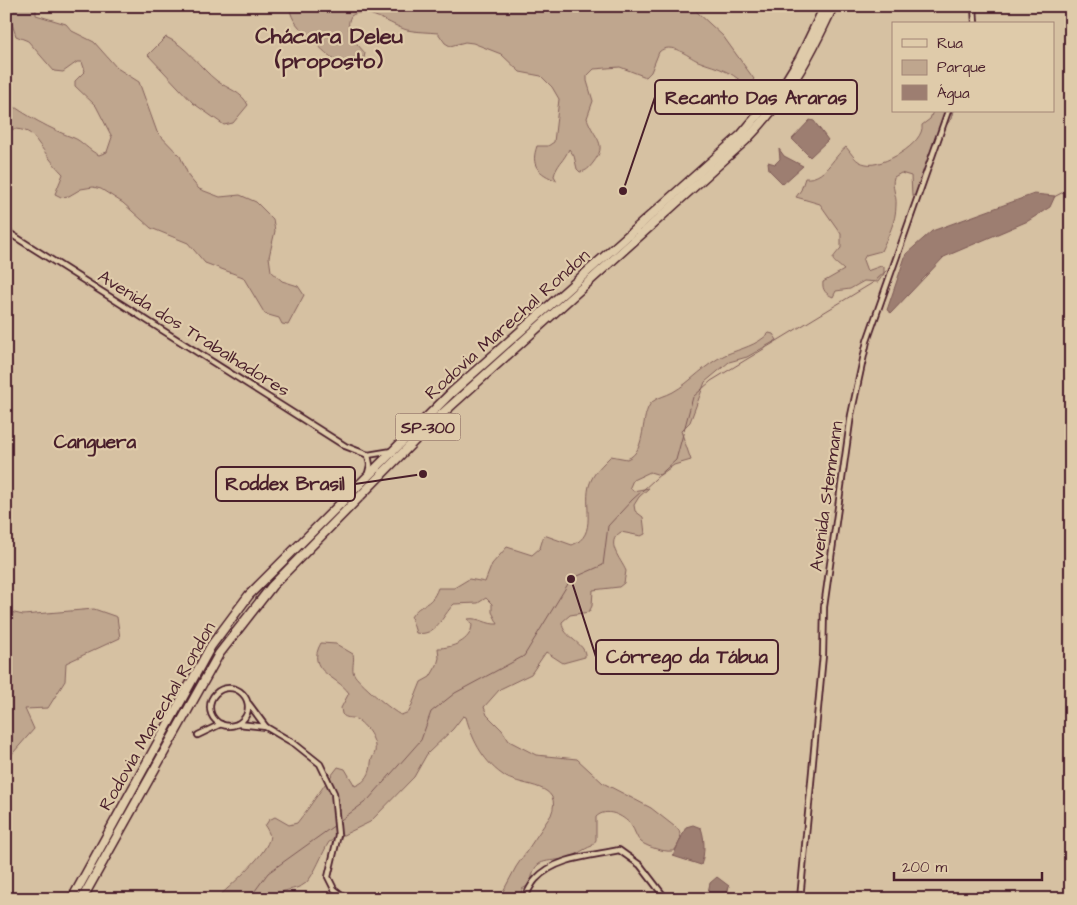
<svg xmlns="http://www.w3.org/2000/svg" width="1077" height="905" viewBox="0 0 1077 905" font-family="'Architects Daughter',sans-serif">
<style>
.green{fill:#bfa68e;stroke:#84625c}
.water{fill:#9d7e71;stroke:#7c5855}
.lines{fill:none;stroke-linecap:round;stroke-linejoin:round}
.stream{stroke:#7c5855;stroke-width:1}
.minor-casing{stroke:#4a1f2b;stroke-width:8}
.trunk-casing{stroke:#4a1f2b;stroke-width:11}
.minor{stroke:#dfcbaa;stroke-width:4.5}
.trunk{stroke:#dfcbaa;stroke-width:8}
.labels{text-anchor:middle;stroke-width:4.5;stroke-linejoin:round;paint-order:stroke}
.shield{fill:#dfcbaa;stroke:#775351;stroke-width:1}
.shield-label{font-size:16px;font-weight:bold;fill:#4a1f2b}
.street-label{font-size:18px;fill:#4a1f2b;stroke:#dfcbaa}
.neighbourhood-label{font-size:19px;font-weight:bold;fill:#4a1f2b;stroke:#dfcbaa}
.district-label{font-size:22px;font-weight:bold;fill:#4a1f2b;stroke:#dfcbaa}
.leader{fill:none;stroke:#4a1f2b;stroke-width:2}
.callout-dot{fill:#4a1f2b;stroke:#dfcbaa;stroke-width:2}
.callout{fill:#dfcbaa;stroke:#4a1f2b;stroke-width:2}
.callout-label{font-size:19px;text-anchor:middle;font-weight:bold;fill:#4a1f2b}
</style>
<rect width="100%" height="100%" fill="#d6c1a2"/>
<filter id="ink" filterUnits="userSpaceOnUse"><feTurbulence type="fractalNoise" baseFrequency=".02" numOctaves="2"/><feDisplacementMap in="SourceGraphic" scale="10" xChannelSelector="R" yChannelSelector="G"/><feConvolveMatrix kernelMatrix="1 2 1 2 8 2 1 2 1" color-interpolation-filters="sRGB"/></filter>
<g filter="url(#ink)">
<g class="green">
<path d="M6 6H36V15L66 24 72 31 94 42 117 68 139 82 157 132 180 156 189 177 199 189 220 197 240 195 256 202 273 219 275 231 269 257 271 271 282 281 298 286 304 295 288 325 282 324 279 318 265 314 243 277 205 263 188 243 151 228 123 203 101 189 93 187 81 189 69 196 61 197 55 194 63 174C51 162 43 149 33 136 27 129 14 128 6 130V101C27 116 50 129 74 138 82 141 89 151 99 155L107 152 112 137 96 106 75 86V81L85 71 82 62H77L63 72 54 71 28 41 16 36Z"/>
<path d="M289 6H695L697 12 723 36 754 79 751 83C739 83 737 76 727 72 718 67 707 65 698 61 687 56 671 41 659 52L651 72 646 77 620 67 594 69 587 76V81L593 101 587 118C594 139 609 143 593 163 589 168 587 171 580 172L577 169 574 156 569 149C565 159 556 166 554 176L557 181C538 173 530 166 537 146H548L554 142 559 99 552 87 541 76 520 72 501 54 473 43 465 42 450 46 445 43 438 33C428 32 416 32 407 30 392 26 365 5 351 16 343 30 357 44 365 53L364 58C336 69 329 55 310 38 299 27 292 22 289 6Z"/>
<path d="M166 37C187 46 200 68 217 81 228 89 242 92 248 105L233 123 224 125 193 103 148 55Z"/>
<path d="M933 111H953L951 119 941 132 923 182 924 189 922 193 912 196 911 176 901 173 894 177C891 187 897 195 896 205 896 222 888 236 881 251L866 255 863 260 867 271 881 266 884 267V274L878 282 864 281 850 289 836 291 833 297C826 294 822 290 823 282L844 270C831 258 829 262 841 248V234L820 204 796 197 801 190 805 178C825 180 832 158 846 147 853 155 855 162 866 164 882 168 925 143 922 125L930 119Z"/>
<path d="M769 333 773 334 777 340 747 357 729 362 705 382 690 422 681 431 691 460 674 465 660 475 650 472 633 480 630 487 633 491 649 488 639 497 634 505 635 511 643 517 645 534 641 536 621 532C604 542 621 559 626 571L624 583 619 587 593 590 592 606 589 612 570 615 562 622C562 638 587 643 585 657L563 663 546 652 531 674 500 689 484 707 487 715 502 730 509 741 536 755 577 759 603 783 651 808 679 830 681 839 675 850C669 854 647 847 641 842 636 838 635 830 631 825 623 815 606 807 596 817V840L592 846C583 849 574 857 568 858 547 863 533 856 531 884L522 889 520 899H499L516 867 551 815C564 783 523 787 506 777 484 763 473 742 466 717L463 716 453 729 427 754 414 777 370 822 329 842C322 853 315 874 306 883 295 892 279 888 271 899H216C230 886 263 858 269 840 271 835 268 831 265 826L269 820 275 817 289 825 297 823C312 805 323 785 338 767L345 769 355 786C366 782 371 773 371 763 371 759 374 755 375 752 377 740 366 725 356 719 351 717 346 719 342 714L341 708 349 693C337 676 305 671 321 643L336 644 353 654C355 660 351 669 354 674 357 681 393 712 401 715L409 712 421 682 430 677 437 665 439 658 438 648C452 648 471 641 472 625L468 619C479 617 487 625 498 624L492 612V604L486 598 478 603 454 604C442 616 436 637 416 633L411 617C421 601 430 609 438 588H454L469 579 485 582 492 564 507 547 532 555 540 548 544 535 572 545C599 535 582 504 590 483 594 472 603 464 611 456L627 459C648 451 639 415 652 402 658 397 666 396 673 392 691 382 705 364 725 355 742 348 756 346 769 333Z"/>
<polygon points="94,609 117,617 120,638 66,663 65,681 48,708 25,709 34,729 6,761 6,611 23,615"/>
</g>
<g class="water">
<polygon points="810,120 814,121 828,140 810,157 792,139"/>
<polygon points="779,149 784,156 803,166 783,184 769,170 768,162 775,164 780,159"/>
<polygon points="1034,194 1055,196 1050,207 1028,221 944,257 891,313 887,310 906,254 932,231"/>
<path d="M693 825 701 828C705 839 705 854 701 865L673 856 686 827Z"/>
<polygon points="717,877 729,886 726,899 714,899 708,892 710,883"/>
</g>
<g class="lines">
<g class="stream">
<polyline points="1054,197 1071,188"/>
<polyline points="338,822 368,800 421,740 431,712 455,693 524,656 571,579 603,565 608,526 632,500 676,460 693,397 711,381 874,282 886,271"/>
<polyline points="249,899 268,873 335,825"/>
</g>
<g class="minor-casing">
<g id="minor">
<polyline points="974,6 975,24"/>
<polyline points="1066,6 1071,10"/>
<polyline points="6,231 345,446 368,455 392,451"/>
<polyline points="368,455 370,465 368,473"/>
<circle cx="229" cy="707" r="19"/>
<polyline points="238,724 266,727 249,704"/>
<polyline points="266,727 295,744 320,764 334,793 338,835 328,877 334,889 347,899"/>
<polyline points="198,735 221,724"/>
<path d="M524 899C528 892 531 884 536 879 556 857 592 856 619 850L640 865 666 899"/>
<polyline points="800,899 823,655 824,607 851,415 867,341 948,111"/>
</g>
</g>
<g class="trunk-casing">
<g id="trunk">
<polyline points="72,899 211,646 249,595 451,393 741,135 784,84 800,58 825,6"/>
<path d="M82 899 219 654 272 586 433 422 746 140C788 96 808 61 833 6"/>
</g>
</g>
<use href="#minor" class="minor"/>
<use href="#trunk" class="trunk"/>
</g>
</g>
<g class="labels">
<rect class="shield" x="395.5" y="413.5" width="65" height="27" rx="4"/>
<g class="shield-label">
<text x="428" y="433">SP-300</text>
</g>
<g class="street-label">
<text transform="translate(507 324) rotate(-42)" y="6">Rodovia Marechal Rondon</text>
<text transform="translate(194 333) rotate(32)" y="6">Avenida dos Trabalhadores</text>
<text transform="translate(826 496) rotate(-82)" y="6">Avenida Stemmann</text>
<text transform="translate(157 716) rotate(-60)" y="6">Rodovia Marechal Rondon</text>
</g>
<g class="neighbourhood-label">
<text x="95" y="448">Canguera</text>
</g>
<g class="district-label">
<text x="329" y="43">Chácara Deleu<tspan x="329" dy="25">(proposto)</tspan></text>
</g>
</g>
<path class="leader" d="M623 191L655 97M423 474L355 484M571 579L596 657"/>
<g class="callout-dot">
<circle cx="623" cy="191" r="5"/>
<circle cx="423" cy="474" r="5"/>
<circle cx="571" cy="579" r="5"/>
</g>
<g class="callout">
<rect x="655" y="80" width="202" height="34" rx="5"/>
<rect x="216" y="467" width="139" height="34" rx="5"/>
<rect x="596" y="640" width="182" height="34" rx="5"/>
</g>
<g class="callout-label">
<text x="756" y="104">Recanto Das Araras</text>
<text x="285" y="490">Roddex Brasil</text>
<text x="687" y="663">Córrego da Tábua</text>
</g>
<rect width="1077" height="905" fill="none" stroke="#dfcbaa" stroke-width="25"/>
<rect x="12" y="12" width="1052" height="880" fill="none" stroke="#4a1f2b" stroke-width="2" filter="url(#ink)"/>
<rect x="892" y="22" width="162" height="90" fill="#dfcbaa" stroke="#a38677"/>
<rect x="902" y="39" width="25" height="8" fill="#dfcbaa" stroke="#a38677"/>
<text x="937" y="48" font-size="15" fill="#4a1f2b">Rua</text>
<rect x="902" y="60" width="25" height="15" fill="#bfa68e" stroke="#a38677"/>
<text x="937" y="72" font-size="15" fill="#4a1f2b">Parque</text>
<rect x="902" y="85" width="25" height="15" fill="#9d7e71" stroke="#a38677"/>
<text x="937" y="98" font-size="15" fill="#4a1f2b">Água</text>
<path d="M894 872v8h148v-8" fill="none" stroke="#4a1f2b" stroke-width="2.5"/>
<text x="902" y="872" font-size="15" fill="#4a1f2b" stroke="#dfcbaa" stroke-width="4" paint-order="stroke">200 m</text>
</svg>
